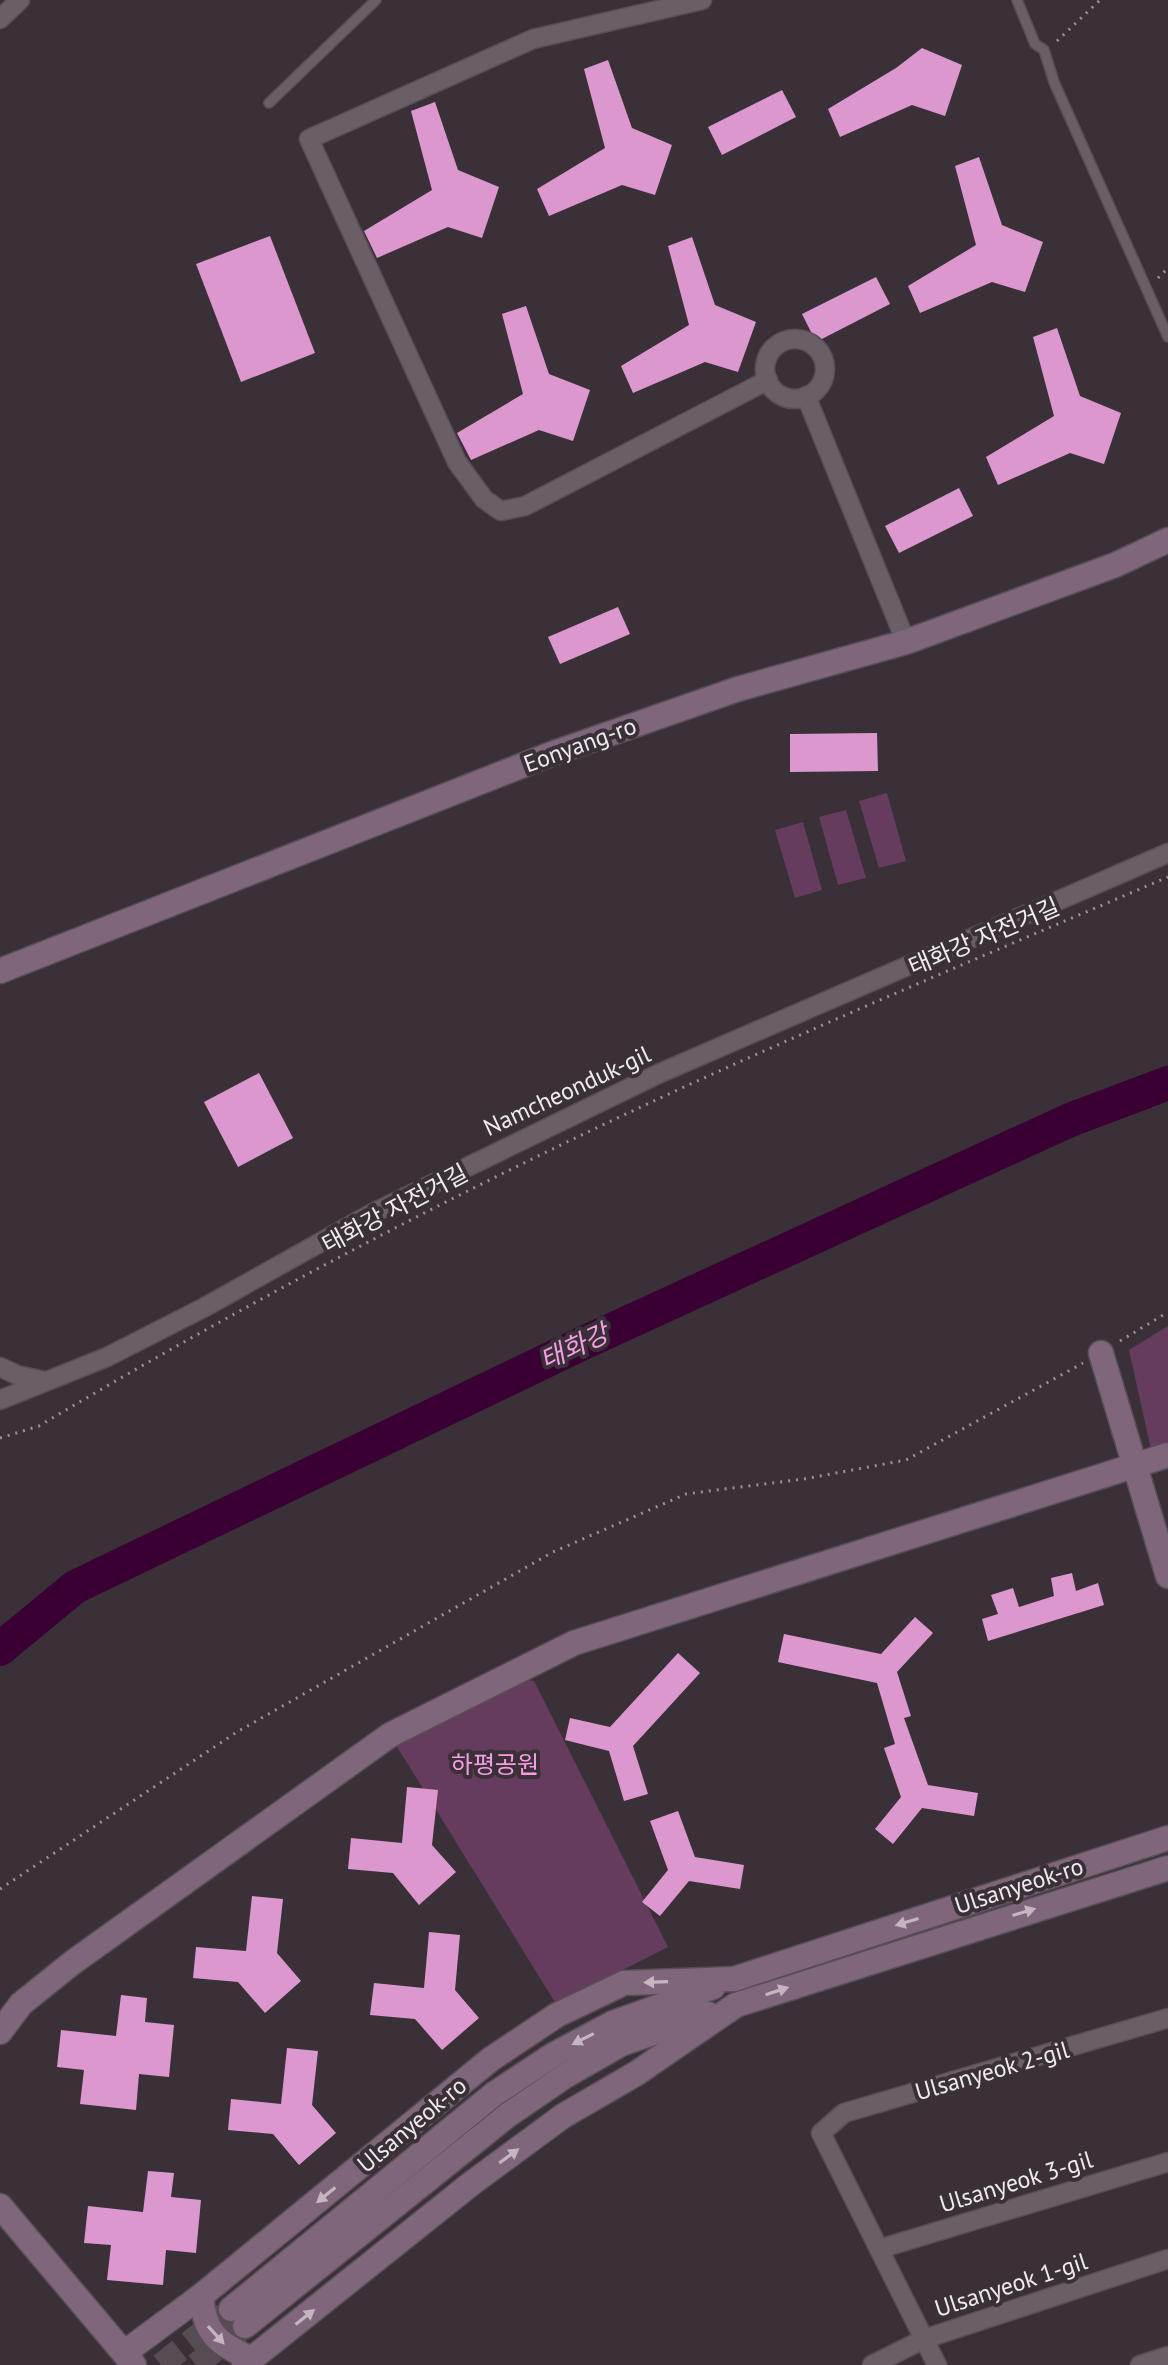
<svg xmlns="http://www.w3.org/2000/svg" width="1168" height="2365" viewBox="0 0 1168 2365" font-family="'PT Sans','Noto Sans KR',sans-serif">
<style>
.green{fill:#653c5d}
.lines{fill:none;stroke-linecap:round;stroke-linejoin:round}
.river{stroke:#3a0033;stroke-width:34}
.building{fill:#dd97cf}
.secondary-tunnel{stroke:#554c54;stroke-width:24;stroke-dasharray:24 12;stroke-linecap:butt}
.lane-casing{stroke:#574f55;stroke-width:12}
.street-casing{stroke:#574f55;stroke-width:21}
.secondary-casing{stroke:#574f55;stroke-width:27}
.path{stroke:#9a9298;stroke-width:3;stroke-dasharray:2 6;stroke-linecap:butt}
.lane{stroke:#6a5f67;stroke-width:9}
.street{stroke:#6a5f67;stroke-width:18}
.secondary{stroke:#80667a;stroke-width:24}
.oneway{fill:#c4b6c1}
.labels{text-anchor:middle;stroke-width:8;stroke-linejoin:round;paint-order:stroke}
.street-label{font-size:24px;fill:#f1ebf0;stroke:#3a3038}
.park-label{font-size:24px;fill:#f79ce5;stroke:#3a3038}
.water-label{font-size:26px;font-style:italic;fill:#f89ee6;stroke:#3a3038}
</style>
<rect width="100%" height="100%" fill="#3a3038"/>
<g class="green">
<polygon points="887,793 906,861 879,868 859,801"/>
<polygon points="846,810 866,878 838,885 819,817"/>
<polygon points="803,822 822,890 795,898 775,830"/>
<polygon points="1168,1326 1168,1442 1151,1450 1129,1350"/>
<polygon points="507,1677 534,1681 668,1947 556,2004 396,1745"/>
</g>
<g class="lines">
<polyline class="river" points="0,1649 75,1587 581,1344 1070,1120 1168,1083"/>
</g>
<g class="building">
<polygon points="922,48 962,65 945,116 912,105 840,137 828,109 896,68"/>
<polygon points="608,60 632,128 672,145 655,195 622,185 549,216 537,189 605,148 584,69"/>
<polygon points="782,90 796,117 722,155 708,127"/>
<polygon points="435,102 458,170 499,187 482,238 448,227 377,258 364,231 432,190 411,111"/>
<polygon points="979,157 1002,225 1043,242 1025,292 992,282 920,313 908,286 976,245 955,166"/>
<polygon points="270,236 315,353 241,382 196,264"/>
<polygon points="692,237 715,305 756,322 738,372 705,362 633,393 621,366 689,325 668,246"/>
<polygon points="876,277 890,304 816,342 802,314"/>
<polygon points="526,306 549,374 590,390 573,441 539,430 471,460 457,433 523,394 502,314"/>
<polygon points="1057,328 1080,396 1121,413 1104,464 1070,453 998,485 986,457 1054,416 1033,337"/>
<polygon points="959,488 973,516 899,553 885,526"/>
<polygon points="618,607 630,634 560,664 548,637"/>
<polygon points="877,733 878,771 790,772 790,734"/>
<polygon points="259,1073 293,1138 238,1167 204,1102"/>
<polygon points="1072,1573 1076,1591 1098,1583 1104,1605 988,1641 982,1619 998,1614 991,1595 1013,1588 1019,1607 1054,1596 1051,1578"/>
<polygon points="915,1617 933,1633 897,1672 911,1716 904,1718 928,1785 978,1793 974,1816 922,1808 893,1844 875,1829 901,1797 884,1748 895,1744 877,1683 778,1662 784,1634 881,1654"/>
<polygon points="678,1653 700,1673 633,1746 648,1794 624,1801 609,1751 565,1740 570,1718 610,1727"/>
<polygon points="407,1787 438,1790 432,1845 456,1872 419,1905 393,1873 348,1869 351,1838 402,1843"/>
<polygon points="678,1811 695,1857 744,1865 740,1889 689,1881 660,1916 642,1902 668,1870 650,1821"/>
<polygon points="252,1896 283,1899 277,1953 301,1981 265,2013 238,1982 193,1978 196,1947 246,1951"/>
<polygon points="429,1932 460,1935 455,1990 479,2018 442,2050 415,2019 370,2015 374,1983 424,1988"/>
<polygon points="121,1995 147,1998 145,2022 174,2025 169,2077 139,2074 136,2110 80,2104 84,2070 57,2067 61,2030 116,2036"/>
<polygon points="287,2048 318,2051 312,2105 336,2133 299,2165 273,2134 228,2130 231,2099 281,2104"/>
<polygon points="148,2171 174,2173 171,2197 201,2200 196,2253 166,2250 163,2285 107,2280 111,2245 84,2243 88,2206 143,2212"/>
</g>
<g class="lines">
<g class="secondary-tunnel">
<polyline points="161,2365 231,2309"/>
<polyline points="196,2365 245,2326"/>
</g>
<g class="lane-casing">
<g id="lane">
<polyline points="1017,0 1035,44 1044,50 1054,82 1168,337"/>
<polyline points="269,103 376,0"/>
</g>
</g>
<g class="street-casing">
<g id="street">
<polyline points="702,0 533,39 309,139 457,462 484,499 501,511 525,506 768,380"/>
<polyline points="0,19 20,0"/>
<circle cx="795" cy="369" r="30"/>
<polyline points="806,396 906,642"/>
<polyline points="0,1367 17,1375 44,1381"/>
<polyline points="0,1400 107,1357 205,1307 371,1214 658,1074 1168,853"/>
<polyline points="879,2249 1168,2162"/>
<polyline points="872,2365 924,2339 1168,2259"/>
<polyline points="937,2365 821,2133 844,2113 1168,2018"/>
<polyline points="1140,2365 1168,2356"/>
</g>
</g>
<g class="secondary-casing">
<g id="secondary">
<polyline points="0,971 554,753 738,689 906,642 1115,565 1168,540"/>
<polyline points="1101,1353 1168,1576"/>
<polyline points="0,2032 21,2004 72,1963 390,1735 574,1643 1168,1455"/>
<polyline points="0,2206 134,2365"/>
<path d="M201 2296C205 2335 217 2342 251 2359"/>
<polyline points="231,2309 494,2094 553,2055 613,2023 713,1987"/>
<polyline points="245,2326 508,2115 565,2076 621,2044 708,2014"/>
<polyline points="124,2353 201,2296 491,2059 557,2015 624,1983 734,1979 1168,1838"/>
<polyline points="244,2365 472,2183 563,2116 637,2073 736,2005 1168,1868"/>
</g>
</g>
<g class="path">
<polyline points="1057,41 1100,0"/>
<polyline points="1158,278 1168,268"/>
<polyline points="1120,1341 1168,1312"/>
<path d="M0 1438 39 1426C210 1324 387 1229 567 1142 764 1047 967 963 1168 877"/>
<polyline points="0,1889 237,1732 553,1552 686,1494 804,1479 906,1460 1083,1363"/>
</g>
<use href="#lane" class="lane"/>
<use href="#street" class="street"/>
<use href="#secondary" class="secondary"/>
</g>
<defs><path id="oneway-solid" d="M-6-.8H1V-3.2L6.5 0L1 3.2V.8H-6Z" transform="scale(2)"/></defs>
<g class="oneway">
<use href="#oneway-solid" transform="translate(1024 1912) rotate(-17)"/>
<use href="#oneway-solid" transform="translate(907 1922) rotate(163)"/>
<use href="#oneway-solid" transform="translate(656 1982) rotate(178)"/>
<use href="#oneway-solid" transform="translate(777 1991) rotate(-18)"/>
<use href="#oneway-solid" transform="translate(583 2039) rotate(153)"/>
<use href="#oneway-solid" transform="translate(509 2156) rotate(-36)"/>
<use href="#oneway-solid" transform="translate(326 2195) rotate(141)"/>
<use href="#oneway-solid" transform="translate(305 2317) rotate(-38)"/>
<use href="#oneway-solid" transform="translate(216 2335) rotate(48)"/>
</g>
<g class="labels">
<g class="street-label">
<text transform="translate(580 745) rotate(-20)" y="8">Eonyang-ro</text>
<text transform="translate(984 937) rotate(-23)" y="8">태화강 자전거길</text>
<text transform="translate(567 1091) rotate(-25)" y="8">Namcheonduk-gil</text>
<text transform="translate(395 1209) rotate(-28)" y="8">태화강 자전거길</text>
<text transform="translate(1019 1886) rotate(-18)" y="8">Ulsanyeok-ro</text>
<text transform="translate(992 2071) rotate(-16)" y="8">Ulsanyeok 2-gil</text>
<text transform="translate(412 2125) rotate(-40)" y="8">Ulsanyeok-ro</text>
<text transform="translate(1016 2182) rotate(-17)" y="8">Ulsanyeok 3-gil</text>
<text transform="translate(1011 2285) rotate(-18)" y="8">Ulsanyeok 1-gil</text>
</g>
<g class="park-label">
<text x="495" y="1773">하평공원</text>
</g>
<g class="water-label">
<text transform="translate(574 1347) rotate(-25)" y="9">태화강</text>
</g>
</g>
</svg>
